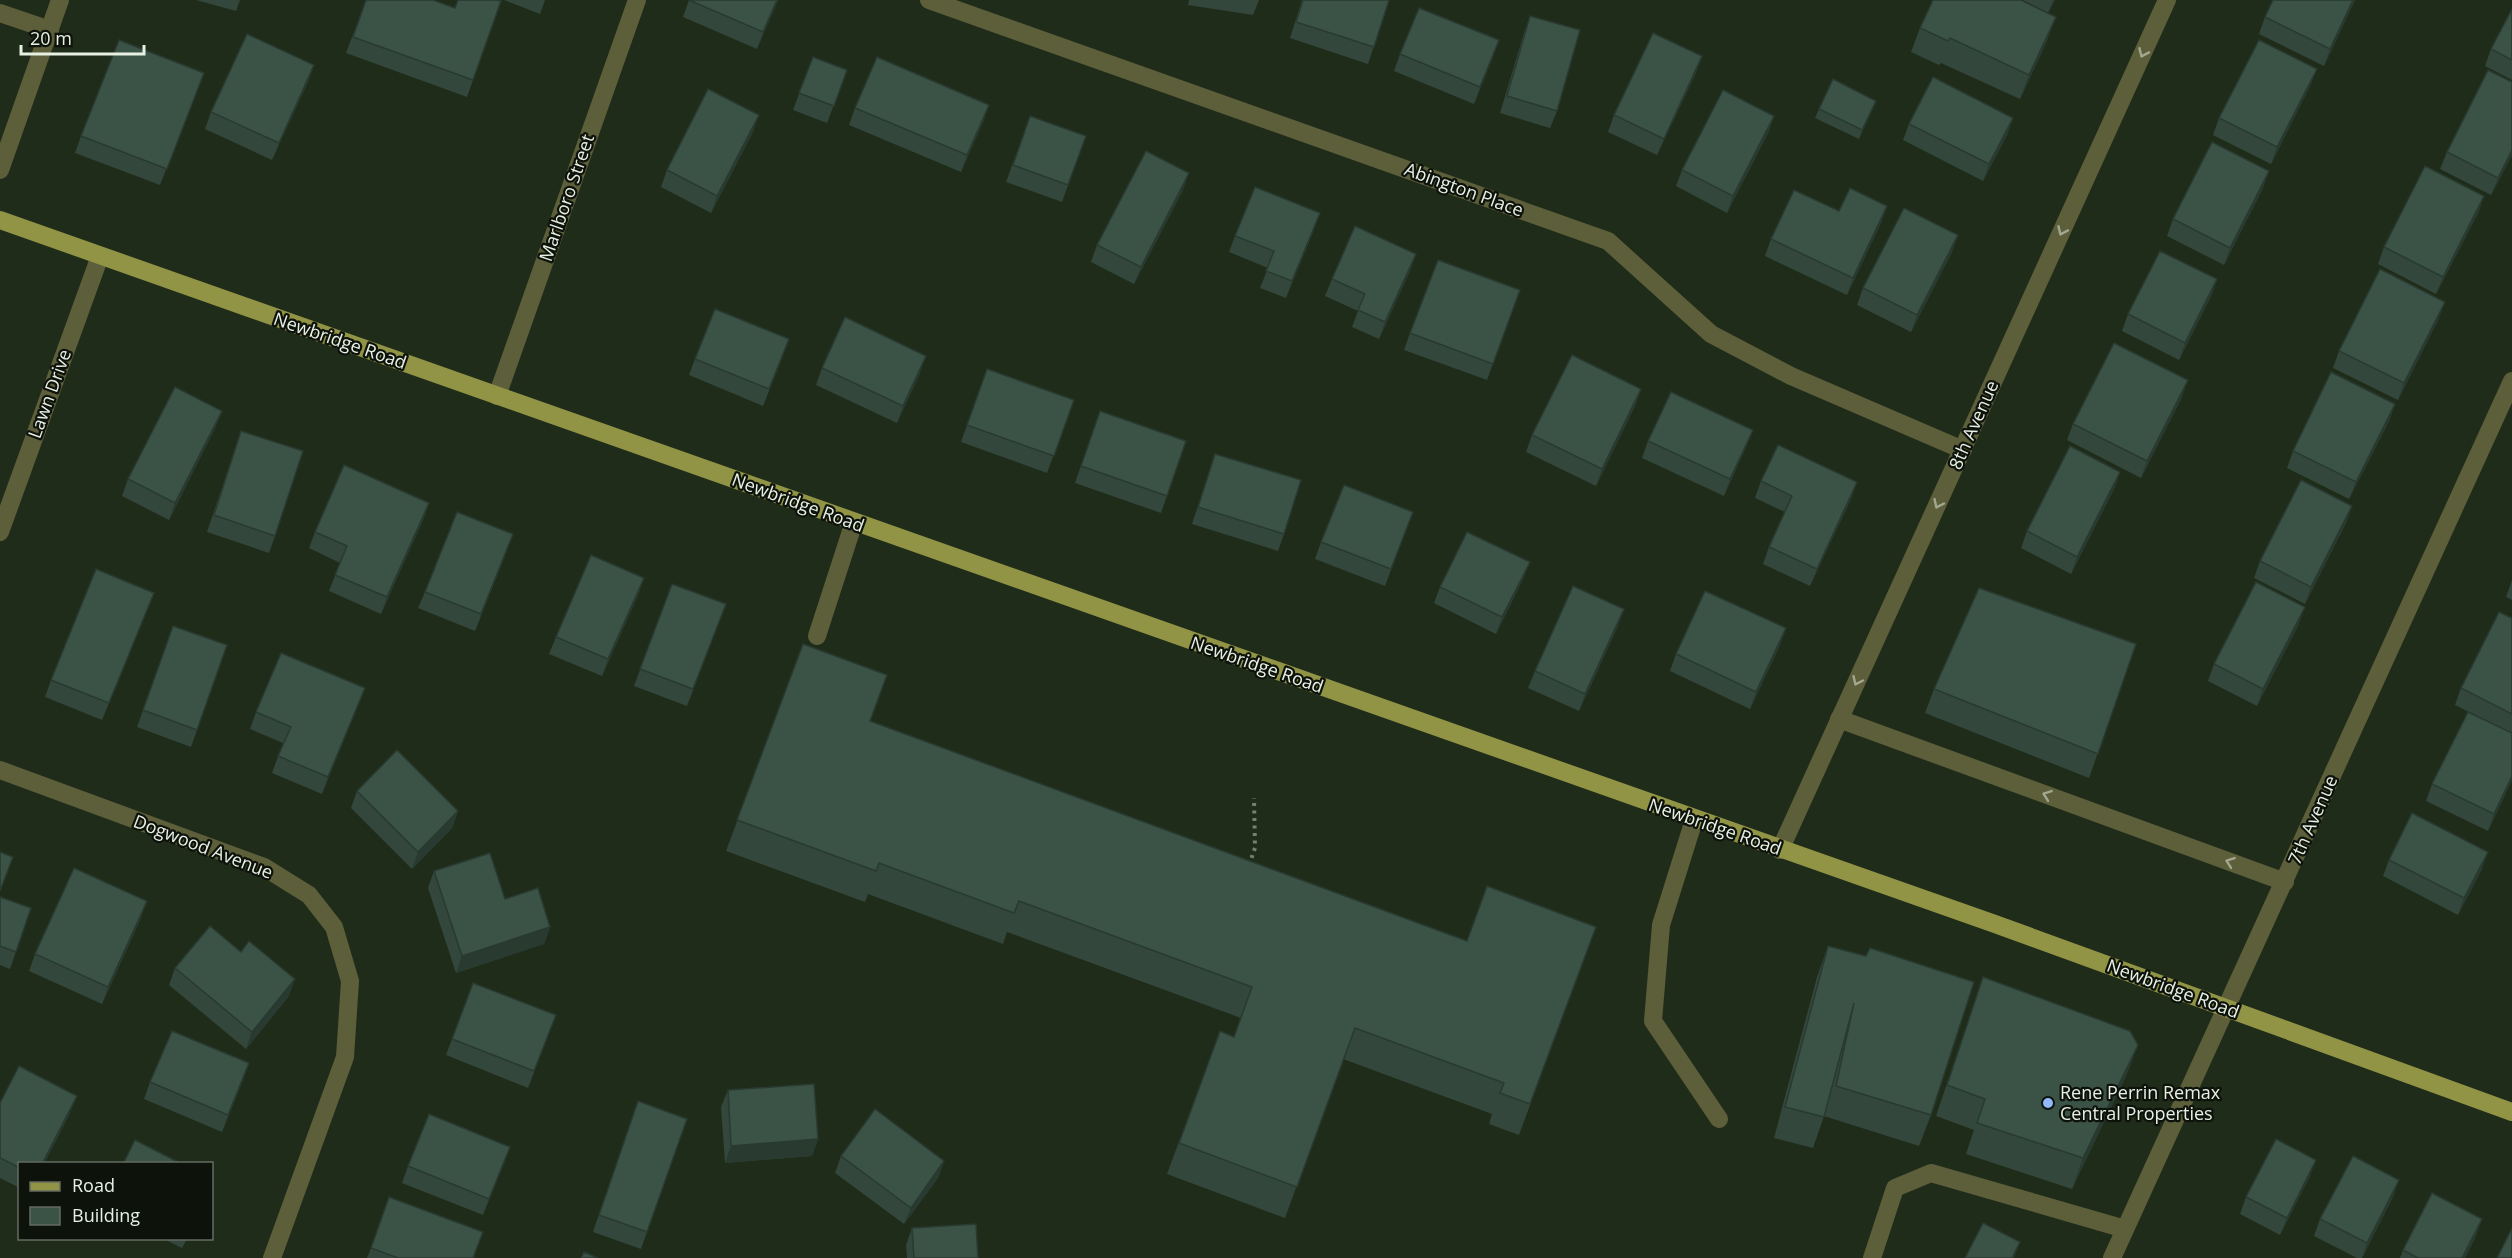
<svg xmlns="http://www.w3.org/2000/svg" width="2512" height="1258" viewBox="0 0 2512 1258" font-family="'Open Sans',sans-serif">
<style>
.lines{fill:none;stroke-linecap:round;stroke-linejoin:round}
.path{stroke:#747f6f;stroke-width:4;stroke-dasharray:3 4.5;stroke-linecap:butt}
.lane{stroke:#5d5e3a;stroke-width:18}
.street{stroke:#5d5e3a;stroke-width:18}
.primary{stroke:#919345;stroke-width:18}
.wall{fill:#33473c}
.shaded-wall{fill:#293a31}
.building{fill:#3b5346;stroke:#293a31;stroke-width:1.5}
.oneway{stroke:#a2a78f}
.poi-dot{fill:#92b7fd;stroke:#0d120b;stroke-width:2}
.labels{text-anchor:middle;stroke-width:4.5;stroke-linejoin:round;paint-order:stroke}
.street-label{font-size:18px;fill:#e8f0e4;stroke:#0d120b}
.poi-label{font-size:18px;fill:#e8f0e4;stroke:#0d120b;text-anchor:start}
</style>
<rect width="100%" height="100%" fill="#202c1a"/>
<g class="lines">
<polyline class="path" points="1249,865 1255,848 1254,798"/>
<g class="lane">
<polyline points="0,13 50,30"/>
<polyline points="817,636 854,522"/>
<polyline points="1839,719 2285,882"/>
<polyline points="1694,820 1661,925 1653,1021 1719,1119"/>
<polyline points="1872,1258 1895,1188 1931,1173 2125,1229"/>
</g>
<g class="street">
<polyline points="929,0 1608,241 1711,334 1791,376 1963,450"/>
<polyline points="0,170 60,0"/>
<polyline points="497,396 637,0"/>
<polyline points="0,532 100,256"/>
<polyline points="0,770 264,867 309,895 334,927 350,981 345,1057 272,1258"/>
<polyline points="1780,850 2167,0"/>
<polyline points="2112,1258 2512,381"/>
</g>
<polyline class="primary" points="0,220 1995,924 2512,1112"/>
</g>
<g class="wall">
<polygon points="196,0 240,0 236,11"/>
<polygon points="366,0 455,8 501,1 467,97 346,53"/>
<polygon points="504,0 545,0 540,14"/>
<polygon points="689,0 778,0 757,49 683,17"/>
<polygon points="1189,0 1259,0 1253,15 1188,5"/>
<polygon points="1302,0 1389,0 1368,64 1290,38"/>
<polygon points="2023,0 2055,0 2048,13 2047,41 2020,99 1941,63 1939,65 1911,52 1920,28 2048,13"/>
<polygon points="2355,0 2324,66 2259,34 2265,17"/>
<polygon points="2512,9 2512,80 2485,66 2491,49"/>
<polygon points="1530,16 1557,111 1550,128 1500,113 1524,33"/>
<polygon points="1400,54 1493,57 1474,104 1394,71"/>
<polygon points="813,57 847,70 827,123 793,110"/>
<polygon points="314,65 308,82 272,160 205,129 211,112"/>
<polygon points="2317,69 2310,86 2271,164 2213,135 2219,118"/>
<polygon points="204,73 160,185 75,153 81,136"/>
<polygon points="1696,73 1657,155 1608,132 1614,115"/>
<polygon points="2512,82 2512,155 2491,195 2440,169 2447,152"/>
<polygon points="1876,101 1859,139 1815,118 1819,109"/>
<polygon points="989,105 983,122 961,172 849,125 855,108"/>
<polygon points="1030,116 1086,136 1062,202 1006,182"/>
<polygon points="1774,116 1768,133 1727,213 1676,186 1682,170"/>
<polygon points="2013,118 2007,135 1983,181 1903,140 1909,124"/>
<polygon points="753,132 711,213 661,187 667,170"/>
<polygon points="2263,188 2224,265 2167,236 2173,219"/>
<polygon points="1183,190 1134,284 1091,262 1097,245"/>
<polygon points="2484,196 2478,213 2436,294 2378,264 2384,247"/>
<polygon points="1887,206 1881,223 1847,295 1765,256 1771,239 1839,211"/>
<polygon points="1314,230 1286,298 1260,288 1268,268 1229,252 1235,236"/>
<polygon points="1952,252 1911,332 1857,305 1863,288"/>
<polygon points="1416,254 1410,271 1379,339 1352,327 1358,311 1325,296 1332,279"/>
<polygon points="2217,279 2211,296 2179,360 2122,331 2128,314"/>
<polygon points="1520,290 1487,380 1404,350 1410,333"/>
<polygon points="2439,318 2398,400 2333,368 2339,351"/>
<polygon points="783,356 763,406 689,375 695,359"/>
<polygon points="822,368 920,373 897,423 816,385"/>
<polygon points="987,369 1074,400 1047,473 961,442"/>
<polygon points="1641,389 1635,406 1596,486 1526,452 1532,435"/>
<polygon points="2182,397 2141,478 2067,440 2073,424"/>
<polygon points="2395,404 2389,421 2349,499 2287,468 2293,451"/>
<polygon points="222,411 215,428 169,520 122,496 128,479"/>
<polygon points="1100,411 1186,441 1161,513 1075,483"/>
<polygon points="1753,430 1746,447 1724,496 1642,458 1648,441"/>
<polygon points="241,431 275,536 269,553 207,532"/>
<polygon points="1215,454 1284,534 1278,551 1192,524"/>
<polygon points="2120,472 2114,489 2071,574 2021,548 2027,531"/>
<polygon points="1761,481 1857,482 1851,499 1810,586 1763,564 1769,547 1785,512 1755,498"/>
<polygon points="429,503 423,520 381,614 329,591 340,563 309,548 315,532"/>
<polygon points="2352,506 2346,523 2305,604 2254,578 2260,561"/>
<polygon points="1413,512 1385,586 1315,559 1321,542"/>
<polygon points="507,551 475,631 418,608 425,592"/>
<polygon points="1530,562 1523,579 1496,634 1434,603 1440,587"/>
<polygon points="644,578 638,595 602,676 549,654 556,637"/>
<polygon points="2512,580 2512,600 2506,597"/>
<polygon points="672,584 726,604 687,706 634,686"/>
<polygon points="147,610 102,720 45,697 51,680"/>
<polygon points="2512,618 2512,780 2488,831 2426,801 2432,784 2487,721 2455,705 2461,688"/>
<polygon points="2299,624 2257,706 2208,681 2214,664"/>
<polygon points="173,626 227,645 191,747 137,727"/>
<polygon points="1618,626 1579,711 1528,688 1535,671"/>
<polygon points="1786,628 1780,645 1750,709 1670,671 1676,654"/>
<polygon points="803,644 870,721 1467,941 1596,927 1519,1135 1489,1124 1492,1114 1343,1059 1285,1218 1167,1174 1220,1031 1234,1037 1241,1018 1007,932 1003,944 868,894 865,902 726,851"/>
<polygon points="2136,644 2089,778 1925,713 1934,689"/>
<polygon points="365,688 322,794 272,773 283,743 250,729 256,712"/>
<polygon points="357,791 458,811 452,828 412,869 351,808"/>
<polygon points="2389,860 2482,869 2458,915 2383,876"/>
<polygon points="434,871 550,927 544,944 456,973 428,888"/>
<polygon points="0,897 31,908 10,969 0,965"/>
<polygon points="141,918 102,1004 29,971 35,954"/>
<polygon points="1828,946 1931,1115 1919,1146 1824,1116 1813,1148 1774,1138 1817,977"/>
<polygon points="175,968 289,996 246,1049 169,985"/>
<polygon points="1983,977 2138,1045 2126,1076 2072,1189 1966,1154 1974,1130 1936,1116"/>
<polygon points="473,983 556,1015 528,1088 446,1055"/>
<polygon points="243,1080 222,1132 144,1099 150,1082"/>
<polygon points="728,1090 818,1139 812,1156 725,1163 721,1107"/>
<polygon points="638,1101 687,1119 641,1249 593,1232"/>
<polygon points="0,1103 70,1113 44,1164 20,1164 20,1188 0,1178"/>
<polygon points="510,1147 483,1215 402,1183 408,1166"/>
<polygon points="841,1156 944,1161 938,1178 904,1224 835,1173"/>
<polygon points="2310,1176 2280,1235 2240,1214 2246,1197"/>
<polygon points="2393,1197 2362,1258 2357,1258 2314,1236 2320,1219"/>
<polygon points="912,1228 978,1258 907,1258 906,1245"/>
<polygon points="2476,1236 2465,1258 2400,1258 2403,1250"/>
<polygon points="164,1239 187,1239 182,1248"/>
<polygon points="371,1248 473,1258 367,1258"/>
</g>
<g class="shaded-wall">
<polygon points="777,0 775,8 757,49 763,32"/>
<polygon points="2053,0 2055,0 2048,13"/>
<polygon points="2353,0 2355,0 2324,66 2330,49"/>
<polygon points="2056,17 2047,41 2020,99 2029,75"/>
<polygon points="1499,40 1493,57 1474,104 1480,87"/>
<polygon points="1702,56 1696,73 1657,155 1664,139"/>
<polygon points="314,65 308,82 272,160 279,143"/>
<polygon points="2317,69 2310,86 2271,164 2277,147"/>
<polygon points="1876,101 1873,109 1859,139 1862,130"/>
<polygon points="989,105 983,122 961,172 967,155"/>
<polygon points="759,115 753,132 711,213 717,196"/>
<polygon points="1774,116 1768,133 1727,213 1733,196"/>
<polygon points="2013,118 2007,135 1983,181 1989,164"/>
<polygon points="2512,150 2512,155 2491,195 2498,178"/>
<polygon points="2269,171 2263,188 2224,265 2230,248"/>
<polygon points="1189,173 1183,190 1134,284 1141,267"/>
<polygon points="2484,196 2478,213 2436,294 2443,277"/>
<polygon points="1887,206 1881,223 1847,295 1853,278"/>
<polygon points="1320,213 1314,230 1286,298 1292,281"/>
<polygon points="1958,235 1952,252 1911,332 1917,315"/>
<polygon points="1416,254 1410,271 1379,339 1385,322"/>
<polygon points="2217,279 2211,296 2179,360 2185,343"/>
<polygon points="2445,302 2439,318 2398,400 2404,383"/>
<polygon points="926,356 920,373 897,423 903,406"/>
<polygon points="2188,380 2182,397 2141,478 2147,461"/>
<polygon points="1641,389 1635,406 1596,486 1602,469"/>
<polygon points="2395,404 2389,421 2349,499 2356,482"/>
<polygon points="222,411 215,428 169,520 175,503"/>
<polygon points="1753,430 1746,447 1724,496 1730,479"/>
<polygon points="2120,472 2114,489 2071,574 2077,557"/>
<polygon points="1857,482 1851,499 1810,586 1817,569"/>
<polygon points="429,503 423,520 381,614 387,597"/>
<polygon points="2352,506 2346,523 2305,604 2311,587"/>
<polygon points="1530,562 1523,579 1496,634 1502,617"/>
<polygon points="644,578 638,595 602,676 608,659"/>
<polygon points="2305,607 2299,624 2257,706 2263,689"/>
<polygon points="1624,609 1618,626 1579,711 1585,694"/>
<polygon points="1786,628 1780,645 1750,709 1756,692"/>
<polygon points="365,688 358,705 322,794 328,777"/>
<polygon points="2512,776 2512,780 2488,831 2494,814"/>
<polygon points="458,811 452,828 412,869 418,852"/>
<polygon points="2488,852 2482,869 2458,915 2464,898"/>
<polygon points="147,901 141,918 102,1004 108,987"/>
<polygon points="550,927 544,944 456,973 462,956"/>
<polygon points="295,979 289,996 246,1049 252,1032"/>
<polygon points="2138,1045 2126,1076 2072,1189 2083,1158"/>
<polygon points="249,1063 243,1080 222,1132 228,1115"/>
<polygon points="77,1096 70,1113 44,1164 42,1164"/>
<polygon points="818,1139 812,1156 725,1163 731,1146"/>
<polygon points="510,1147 504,1164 483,1215 489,1199"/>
<polygon points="2316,1160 2310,1176 2280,1235 2287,1218"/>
<polygon points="944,1161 938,1178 904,1224 911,1208"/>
<polygon points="2399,1180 2393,1197 2362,1258 2367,1243"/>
<polygon points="2482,1219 2476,1236 2465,1258 2462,1258"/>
<polygon points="2020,1242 2014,1258 2012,1258"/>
</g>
<g class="building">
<polygon points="366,0 433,0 455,8 458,0 497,0 501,1 473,80 353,37"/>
<polygon points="689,0 777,0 763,32"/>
<polygon points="1303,0 1389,0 1374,47 1296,22"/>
<polygon points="1933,0 2021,0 2056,17 2029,75 1950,38 1948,41 1920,28"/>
<polygon points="2273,0 2353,0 2330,49 2265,17"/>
<polygon points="1419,8 1499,40 1480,87 1400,54"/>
<polygon points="2512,9 2512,60 2491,49"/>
<polygon points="1530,16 1580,30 1557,111 1507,96"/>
<polygon points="1653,33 1702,56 1664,139 1614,115"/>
<polygon points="247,34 314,65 279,143 211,112"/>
<polygon points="119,40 204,73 167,169 81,136"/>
<polygon points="2259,40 2317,69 2277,147 2219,118"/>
<polygon points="813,57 847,70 834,106 799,93"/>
<polygon points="877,57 989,105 967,155 855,108"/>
<polygon points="2488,70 2512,82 2512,150 2498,178 2447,152"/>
<polygon points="1933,77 2013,118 1989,164 1909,124"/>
<polygon points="1833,79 1876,101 1862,130 1819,109"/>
<polygon points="708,89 759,115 717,196 667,170"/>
<polygon points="1723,90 1774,116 1733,196 1682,170"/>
<polygon points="1030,116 1086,136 1068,185 1013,165"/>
<polygon points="2212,142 2269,171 2230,248 2173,219"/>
<polygon points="1146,151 1189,173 1141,267 1097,245"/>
<polygon points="2425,166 2484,196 2443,277 2384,247"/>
<polygon points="1255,187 1320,213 1292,281 1266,271 1274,251 1235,236"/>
<polygon points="1850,188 1887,206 1853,278 1771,239 1794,190 1839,211"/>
<polygon points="1904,208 1958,235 1917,315 1863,288"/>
<polygon points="1355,226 1416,254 1385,322 1358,310 1365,294 1332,279"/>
<polygon points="2160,251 2217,279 2185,343 2128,314"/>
<polygon points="1438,260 1520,290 1493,364 1410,333"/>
<polygon points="2380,269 2445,302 2404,383 2339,351"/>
<polygon points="715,309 789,339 769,389 695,359"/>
<polygon points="845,317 926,356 903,406 822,368"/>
<polygon points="2114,343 2188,380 2147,461 2073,424"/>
<polygon points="1572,355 1641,389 1602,469 1532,435"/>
<polygon points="987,369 1074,400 1054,456 967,425"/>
<polygon points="2331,372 2395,404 2356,482 2293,451"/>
<polygon points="175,387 222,411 175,503 128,479"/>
<polygon points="1671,392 1753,430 1730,479 1648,441"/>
<polygon points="1100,411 1186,441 1167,496 1081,466"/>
<polygon points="241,431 303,451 275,536 214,515"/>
<polygon points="1778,445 1857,482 1817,569 1769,547 1792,496 1761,481"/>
<polygon points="2070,446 2120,472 2077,557 2027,531"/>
<polygon points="1215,454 1301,480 1284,534 1198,507"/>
<polygon points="344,465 429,503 387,597 335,575 347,546 315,532"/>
<polygon points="2301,480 2352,506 2311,587 2260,561"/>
<polygon points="1344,485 1413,512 1391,569 1321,542"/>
<polygon points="457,512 513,534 481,614 425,592"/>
<polygon points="1467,532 1530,562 1502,617 1440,587"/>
<polygon points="591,555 644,578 608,659 556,637"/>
<polygon points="96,569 154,593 109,703 51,680"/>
<polygon points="2256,582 2305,607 2263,689 2214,664"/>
<polygon points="672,584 726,604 693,689 640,669"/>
<polygon points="1573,586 1624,609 1585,694 1535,671"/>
<polygon points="1979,588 2136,644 2098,754 1934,689"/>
<polygon points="1705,591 1786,628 1756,692 1676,654"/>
<polygon points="2499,612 2512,618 2512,714 2461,688"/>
<polygon points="173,626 227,645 197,730 143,710"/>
<polygon points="803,644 887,675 870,721 1467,941 1487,886 1596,927 1530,1104 1500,1093 1504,1083 1355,1028 1297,1187 1179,1143 1220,1031 1234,1037 1252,987 1019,901 1014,913 879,863 876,871 737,820"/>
<polygon points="281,653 365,688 328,777 278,756 291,727 256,712"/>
<polygon points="2468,712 2512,733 2512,776 2494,814 2432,784"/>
<polygon points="397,750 458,811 418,852 357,791"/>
<polygon points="2412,813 2488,852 2464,898 2389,860"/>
<polygon points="0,852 13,857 0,891"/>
<polygon points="490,853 505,899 538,888 550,927 462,956 434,871"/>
<polygon points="74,868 147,901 108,987 35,954"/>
<polygon points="0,897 31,908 16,952 0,946"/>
<polygon points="210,926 241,952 249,941 295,979 252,1032 175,968"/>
<polygon points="1828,946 1866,956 1870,948 1974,982 1931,1115 1836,1086 1854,1003 1824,1117 1785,1107"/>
<polygon points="1983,977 2130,1031 2138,1045 2083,1158 1977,1123 1985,1099 1947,1085"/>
<polygon points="473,983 556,1015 534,1071 452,1039"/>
<polygon points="172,1031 249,1063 228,1115 150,1082"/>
<polygon points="19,1066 77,1096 42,1164 20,1164 20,1168 0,1158 0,1103"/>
<polygon points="814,1084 818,1139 731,1146 728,1090"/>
<polygon points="638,1101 687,1119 647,1232 599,1215"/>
<polygon points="875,1109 944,1161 911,1208 841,1156"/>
<polygon points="429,1114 510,1147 489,1199 408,1166"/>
<polygon points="2276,1139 2316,1160 2287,1218 2246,1197"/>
<polygon points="135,1140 182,1164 123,1164"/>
<polygon points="2353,1156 2399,1180 2367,1243 2320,1219"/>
<polygon points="2432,1193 2482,1219 2462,1258 2418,1258 2403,1250"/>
<polygon points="389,1197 483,1232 473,1258 398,1258 371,1248"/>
<polygon points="1983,1223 2020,1242 2012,1258 1965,1258"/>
<polygon points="976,1224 978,1258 914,1258 912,1228"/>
<polygon points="2512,1228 2512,1258 2497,1258"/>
<polygon points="584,1252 598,1258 581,1258"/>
</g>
<defs><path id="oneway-chevron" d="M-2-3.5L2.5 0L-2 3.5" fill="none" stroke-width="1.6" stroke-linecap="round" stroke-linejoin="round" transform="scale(1.5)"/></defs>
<g class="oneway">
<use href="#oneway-chevron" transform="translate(2143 53) rotate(114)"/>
<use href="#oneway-chevron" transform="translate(2062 231) rotate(114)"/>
<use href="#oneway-chevron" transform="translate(1938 504) rotate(115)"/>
<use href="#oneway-chevron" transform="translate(1857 681) rotate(115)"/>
<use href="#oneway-chevron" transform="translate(2047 795) rotate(-160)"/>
<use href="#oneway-chevron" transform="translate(2230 862) rotate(-160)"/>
</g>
<circle class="poi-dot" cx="2048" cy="1103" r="6"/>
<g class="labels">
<g class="street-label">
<text transform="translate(1464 190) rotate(20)" y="6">Abington Place</text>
<text transform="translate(567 198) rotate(-71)" y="6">Marlboro Street</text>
<text transform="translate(340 341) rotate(19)" y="6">Newbridge Road</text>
<text transform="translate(50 394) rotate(-70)" y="6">Lawn Drive</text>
<text transform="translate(1974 425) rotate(-66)" y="6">8th Avenue</text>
<text transform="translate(798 503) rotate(20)" y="6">Newbridge Road</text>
<text transform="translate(1257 665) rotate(19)" y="6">Newbridge Road</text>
<text transform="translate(2313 820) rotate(-66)" y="6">7th Avenue</text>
<text transform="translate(1715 827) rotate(19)" y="6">Newbridge Road</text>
<text transform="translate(203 847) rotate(21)" y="6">Dogwood Avenue</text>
<text transform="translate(2173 989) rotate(20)" y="6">Newbridge Road</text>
</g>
<g class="poi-label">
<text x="2060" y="1099">Rene Perrin Remax<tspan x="2060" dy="21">Central Properties</tspan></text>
</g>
</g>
<rect x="18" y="1162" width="195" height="78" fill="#0d120b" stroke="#656b62" stroke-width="1.5"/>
<rect x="30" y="1182" width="30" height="9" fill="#919345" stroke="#656b62" stroke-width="1.5"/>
<text x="72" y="1192" font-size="18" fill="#e8f0e4">Road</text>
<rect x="30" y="1207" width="30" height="18" fill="#3b5346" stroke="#656b62" stroke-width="1.5"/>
<text x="72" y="1222" font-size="18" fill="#e8f0e4">Building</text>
<path d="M21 45v9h123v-9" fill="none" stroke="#e8f0e4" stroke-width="3"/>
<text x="30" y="45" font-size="18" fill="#e8f0e4" stroke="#0d120b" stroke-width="4.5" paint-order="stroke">20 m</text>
</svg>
